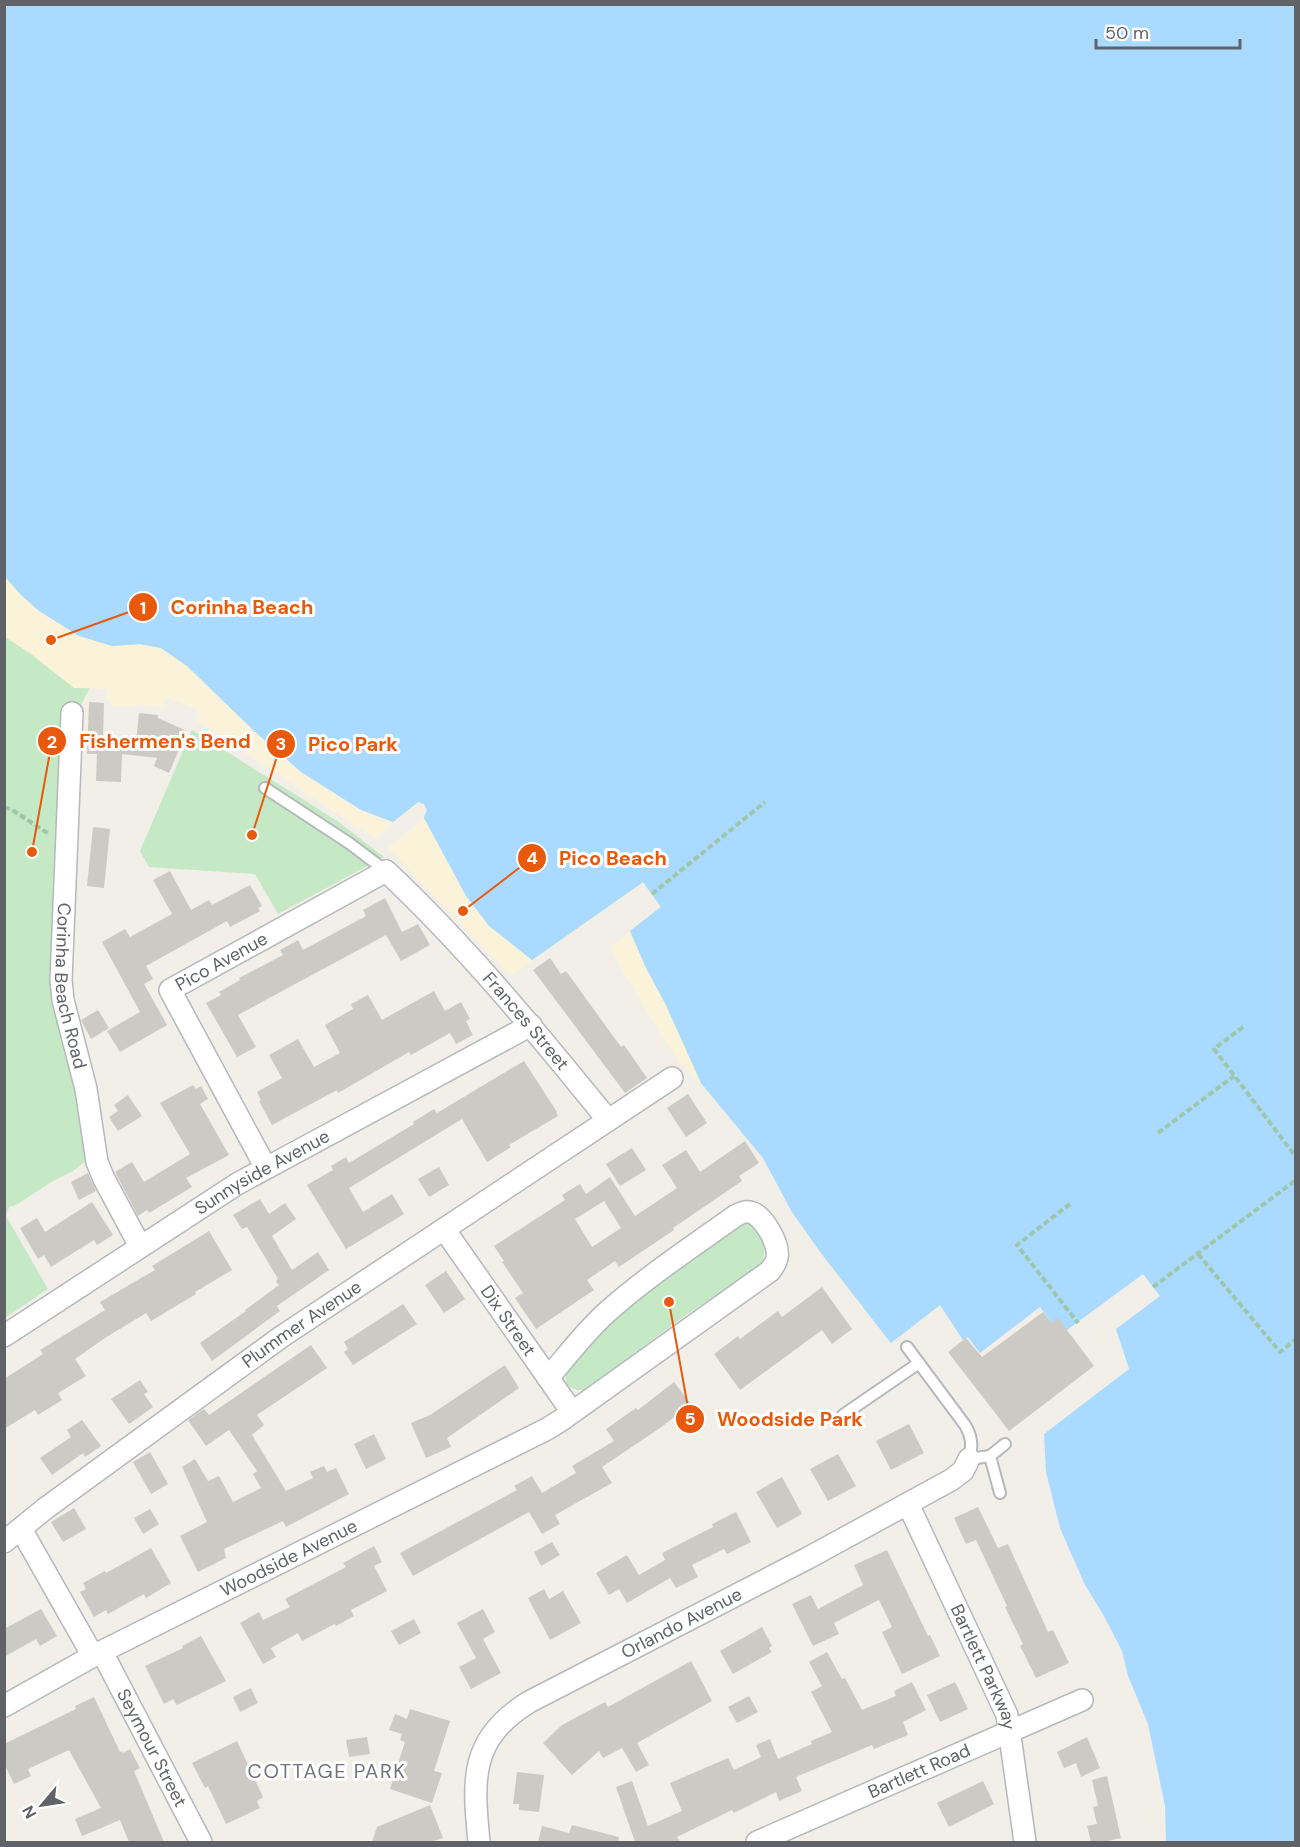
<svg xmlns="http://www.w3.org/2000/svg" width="1300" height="1847" viewBox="0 0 1300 1847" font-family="'DM Sans',sans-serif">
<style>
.green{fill:#c5e8c5}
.sand{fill:#fbf3d9}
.water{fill:#aadaff}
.building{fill:#cccac5;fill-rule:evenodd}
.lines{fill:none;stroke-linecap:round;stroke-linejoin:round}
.service-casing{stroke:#b5b8bc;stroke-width:14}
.minor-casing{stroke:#b5b8bc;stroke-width:24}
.path{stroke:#9cc7a9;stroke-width:4;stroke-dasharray:6 3;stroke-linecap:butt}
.service{stroke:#fff;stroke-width:10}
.minor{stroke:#fff;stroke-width:21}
.labels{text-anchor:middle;stroke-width:6;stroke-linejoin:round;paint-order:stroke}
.street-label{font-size:18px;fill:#5f6368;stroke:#fff}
.neighbourhood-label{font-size:20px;letter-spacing:1.5px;fill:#70757a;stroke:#fff}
.leader{fill:none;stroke:#e8590c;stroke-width:2}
.callout-dot{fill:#e8590c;stroke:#fff;stroke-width:2}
.mark-label{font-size:18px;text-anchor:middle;font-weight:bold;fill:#fff}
.callout-label{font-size:20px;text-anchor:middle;font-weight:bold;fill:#e8590c;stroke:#fff;stroke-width:6;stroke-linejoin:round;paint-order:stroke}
</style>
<rect width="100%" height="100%" fill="#f1efe8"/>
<g class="green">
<polygon points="5,485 788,944 980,1353 968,1337 963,1340 940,1305 891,1343 821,1253 792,1212 763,1158 701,1083 630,931 661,907 643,882 532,960 424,818 427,810 424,804 418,802 393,822 112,646 81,705 58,886 77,1071 89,1159 73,1171 53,1181 16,1205 9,1207 6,1216 48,1289 5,1318"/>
<polygon points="192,730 336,820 384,857 278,914 255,874 149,867 140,851"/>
<path d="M743 1221C765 1230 768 1242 762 1264L679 1320 585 1390H576L566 1385V1375L572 1363 605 1324 653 1284Z"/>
</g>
<g class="sand">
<polygon points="4,576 21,595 112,646 140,644 161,648 187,666 215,692 382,819 393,822 375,839 196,720 199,710 166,697 163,708 137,704 137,707 113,706 107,700 107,689 74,688 31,654 5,637"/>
<polygon points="424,818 466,896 489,926 532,960 511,976 388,848"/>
<polygon points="630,931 646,968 665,1003 701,1083 681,1063 664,1039 621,968 611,947"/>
</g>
<polygon class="water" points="4,5 1295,5 1295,1842 1166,1842 1165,1806 1148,1724 1128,1676 1122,1651 1104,1616 1085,1585 1060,1528 1046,1472 1044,1434 1129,1369 1116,1329 1160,1296 1143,1274 1067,1330 1052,1323 1040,1307 980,1353 968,1337 963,1340 940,1305 891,1343 821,1253 792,1212 763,1158 701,1083 665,1003 646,968 630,931 661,907 643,882 532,960 489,926 466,896 424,818 427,810 424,804 418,802 393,822 361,810 301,772 253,730 187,666 161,648 140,644 112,646 79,636 39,611 21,595 5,576"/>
<g class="building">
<polygon points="89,702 104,703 103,739 136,741 139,713 158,715 158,718 187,731 169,773 154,766 157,758 122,754 121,782 96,781 97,754 87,754"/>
<polygon points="93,827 110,829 104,888 87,886"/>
<polygon points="170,871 191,910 209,900 212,905 250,885 262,906 258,908 260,911 230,927 227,921 146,966 153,979 144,984 167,1025 120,1052 107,1031 140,1012 102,942 125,929 130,937 172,914 153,880"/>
<polygon points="385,898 402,932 418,924 430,945 401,961 386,935 238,1015 256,1047 237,1057 206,1003 221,995 219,992 240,980 239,978 283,955 280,950 298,940 303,950 366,916 363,910"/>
<polygon points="550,958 561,974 566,971 621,1047 624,1045 647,1078 625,1093 533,970"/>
<polygon points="434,991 445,1011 461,1002 470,1019 466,1021 473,1035 456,1044 450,1033 411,1055 409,1052 338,1093 337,1090 272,1125 259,1101 261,1100 257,1092 282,1078 269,1055 298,1039 314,1067 340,1053 325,1025 353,1009 351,1004 368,995 382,1020"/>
<polygon points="98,1010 109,1028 91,1039 81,1020"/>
<polygon points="524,1061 557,1112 556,1112 558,1116 509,1145 511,1147 487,1162 462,1119 349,1188 363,1212 392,1194 404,1214 346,1249 307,1185 333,1170 331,1166 346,1157 349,1163 414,1124 413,1122 434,1109 437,1113"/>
<polygon points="193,1085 196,1089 201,1086 208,1099 200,1104 229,1155 186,1178 192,1187 149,1213 147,1210 138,1216 115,1172 132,1162 144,1182 190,1154 160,1103"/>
<polygon points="688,1094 707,1123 686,1137 667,1108"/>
<polygon points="128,1095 142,1116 118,1131 109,1117 118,1111 114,1105"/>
<path d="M745 1141 759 1163 739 1176 742 1181 673 1228 674 1230 619 1267 615 1261 587 1280 594 1290 536 1329 515 1298 523 1293 502 1262 504 1261 494 1246 565 1200 562 1195 580 1184 586 1194 610 1177 635 1216 677 1188 662 1165 686 1150 700 1172ZM604 1201 621 1228 592 1247 575 1219Z"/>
<polygon points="632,1148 646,1170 620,1186 606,1164"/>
<polygon points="439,1167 449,1185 429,1197 418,1179"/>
<polygon points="88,1173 96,1191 79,1200 71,1182"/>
<polygon points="260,1199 269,1214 285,1203 296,1219 272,1236 292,1270 318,1252 329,1270 277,1306 280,1311 212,1361 200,1343 246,1311 245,1310 279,1285 276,1281 278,1279 247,1227 242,1229 233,1215"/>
<polygon points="92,1202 113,1235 97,1245 94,1240 51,1267 44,1255 38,1259 20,1228 37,1218 45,1232"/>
<polygon points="209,1231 232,1270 195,1292 196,1294 151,1321 146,1313 105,1338 75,1359 86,1376 58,1393 62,1400 38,1415 35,1410 4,1429 4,1379 43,1354 40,1350 105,1310 100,1302 155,1270 152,1266"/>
<polygon points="446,1271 465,1299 444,1313 425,1285"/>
<polygon points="822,1287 852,1329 832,1344 822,1330 740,1390 714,1354 738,1336 740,1339 778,1311 782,1317"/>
<polygon points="403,1304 417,1324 353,1365 344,1352 348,1349 344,1342"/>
<polygon points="1043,1312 1052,1323 1058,1318 1094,1366 1009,1431 948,1352 966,1338 982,1357"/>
<polygon points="311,1345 327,1368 257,1415 264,1425 252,1435 286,1491 313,1478 310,1472 324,1466 327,1472 336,1468 349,1494 286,1527 283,1521 224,1549 226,1558 198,1572 180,1536 207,1522 182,1467 195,1459 208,1481 219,1476 233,1502 261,1488 253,1474 257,1471 229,1430 206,1446 188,1420 204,1409 209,1415"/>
<polygon points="505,1365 519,1388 447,1438 451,1447 426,1458 411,1423 430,1415"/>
<polygon points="140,1380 148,1392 144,1394 153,1407 129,1424 111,1399"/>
<polygon points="674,1382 691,1404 660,1428 602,1467 612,1483 555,1515 560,1524 542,1534 529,1512 413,1576 400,1553 517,1490 514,1486 532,1476 542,1493 576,1473 572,1466 614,1441 606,1429 636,1408 638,1410"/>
<polygon points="82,1420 101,1446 85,1457 83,1453 52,1475 40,1458 71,1437 67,1430"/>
<polygon points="909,1424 924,1453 891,1470 876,1441"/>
<polygon points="374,1434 386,1459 366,1469 354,1444"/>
<polygon points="150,1452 168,1484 151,1494 133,1462"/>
<polygon points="838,1454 856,1486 828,1501 810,1469"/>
<polygon points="782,1477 802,1514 777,1528 756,1492"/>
<polygon points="978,1507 998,1548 1008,1544 1048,1632 1053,1630 1069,1663 1036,1678 1020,1646 1023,1644 1005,1607 1007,1606 976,1540 966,1544 954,1518"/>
<polygon points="74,1508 86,1529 63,1542 51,1522"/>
<polygon points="150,1509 159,1524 143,1534 134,1518"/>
<polygon points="736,1512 751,1542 727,1554 724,1549 692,1565 698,1577 676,1588 670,1578 627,1603 619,1589 609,1595 596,1573 627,1555 639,1575 665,1560 662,1553 713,1527 712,1524"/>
<polygon points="552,1542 560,1555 541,1566 534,1552"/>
<polygon points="374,1546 382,1562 374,1566 387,1591 351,1610 354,1616 336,1626 335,1624 302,1641 298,1633 271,1648 276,1657 263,1664 240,1623 259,1612 263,1620 290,1607 285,1599 346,1567 343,1563"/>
<polygon points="151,1548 171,1583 146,1598 144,1594 108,1614 106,1610 94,1617 80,1592 86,1589 83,1583 105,1571 106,1573"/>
<polygon points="887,1550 928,1636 930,1635 940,1656 902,1674 882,1632 892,1627 879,1600 834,1623 839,1634 813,1646 792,1604 811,1595 818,1609 863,1585 854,1565"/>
<polygon points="544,1589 549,1599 563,1591 581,1623 550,1640 528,1598"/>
<polygon points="41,1609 57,1636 40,1646 36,1639 4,1657 4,1629"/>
<polygon points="483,1609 495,1632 483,1639 501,1673 471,1689 459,1667 476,1658 457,1623"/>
<polygon points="414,1619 421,1633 399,1645 391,1631"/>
<polygon points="762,1627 772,1646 769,1648 772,1652 733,1674 720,1651"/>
<polygon points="201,1636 226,1681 177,1705 173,1699 164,1704 145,1666 183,1648 182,1646"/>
<polygon points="827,1652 842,1679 845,1678 862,1710 896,1696 894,1691 912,1682 926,1710 903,1722 908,1735 874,1749 872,1745 796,1777 802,1791 779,1801 776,1792 734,1813 732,1810 677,1837 680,1842 635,1842 616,1787 632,1781 648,1826 682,1811 670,1783 728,1758 734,1770 761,1757 756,1745 770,1739 778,1759 812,1744 811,1741 832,1732 811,1692 822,1686 809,1662"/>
<polygon points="691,1661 712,1701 637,1743 649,1765 636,1772 622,1748 603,1758 599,1751 572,1775 543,1743 562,1725 605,1702 608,1707"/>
<polygon points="955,1682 968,1709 940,1722 927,1695"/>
<polygon points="251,1688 258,1703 240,1712 233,1697"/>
<polygon points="749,1696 758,1712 737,1723 728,1707"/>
<polygon points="94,1697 120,1752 122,1751 123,1753 130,1749 140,1768 134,1771 164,1842 129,1842 120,1820 82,1836 75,1819 101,1808 69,1750 28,1769 31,1776 14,1784 4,1763 4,1744 76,1709 75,1706"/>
<polygon points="410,1709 450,1721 434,1771 442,1773 432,1803 390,1789 405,1742 400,1740 402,1734 389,1730 395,1714 407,1719"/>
<polygon points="367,1737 370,1754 349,1757 346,1740"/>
<polygon points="1087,1737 1100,1768 1081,1777 1076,1763 1064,1768 1057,1752"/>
<polygon points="237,1741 263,1797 257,1801 260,1808 226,1824 208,1786 205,1788 192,1763"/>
<polygon points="517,1772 544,1775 539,1812 519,1810 519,1804 513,1804"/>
<polygon points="1107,1776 1121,1838 1103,1842 1091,1842 1087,1826 1097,1824 1093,1807 1098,1806 1092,1780"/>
<polygon points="983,1781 994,1804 949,1827 937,1803"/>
<polygon points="430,1805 443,1838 431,1842 372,1842 377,1827"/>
<polygon points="572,1825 619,1837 618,1842 538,1842 542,1826 569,1833"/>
</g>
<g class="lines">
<g class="service-casing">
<g id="service">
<polyline points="265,788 349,843 386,871"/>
<path d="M907 1347 965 1425C972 1436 973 1447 969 1459L990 1456"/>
<polyline points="843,1415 919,1363"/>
<polyline points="1000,1493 990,1456 1005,1444"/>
</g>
</g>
<g class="minor-casing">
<g id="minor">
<path id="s1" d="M72 713 61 980 63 1000 86 1089 97 1162 104 1179 140 1246"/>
<path id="s2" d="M266 1168 170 990 386 871C468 948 538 1034 608 1120"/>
<path id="s3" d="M444 1229 572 1412"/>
<path id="s4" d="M4 1336 237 1184 531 1025"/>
<path id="s5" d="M908 1504 1007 1715 1025 1842"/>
<polyline points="21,1529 93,1656"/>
<path id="s6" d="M4 1542 46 1508 281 1337 672 1078"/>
<path id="s7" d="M102 1652 201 1842"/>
<path id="s8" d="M4 1706 93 1656 547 1429 563 1419 770 1271C773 1267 776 1263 777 1258 780 1245 763 1213 749 1212 744 1211 739 1214 735 1216 692 1247 646 1277 606 1313 585 1332 567 1356 548 1378"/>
<path id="s9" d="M479 1842C473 1780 469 1739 529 1702L808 1558 951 1480 963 1471 969 1459"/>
<path id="s10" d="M757 1842 1082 1700"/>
</g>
</g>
<g class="path">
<polyline points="4,807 14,811 49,834"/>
<polyline points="652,894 765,802"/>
<polyline points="1243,1027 1214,1049 1296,1157"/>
<polyline points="1158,1133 1234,1076"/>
<polyline points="1070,1204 1017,1245 1078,1323"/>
<polyline points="1198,1254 1280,1352 1296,1339"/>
<polyline points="1153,1287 1296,1180"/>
</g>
<use href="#service" class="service"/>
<use href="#minor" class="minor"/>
</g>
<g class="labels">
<g class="street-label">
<text dy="6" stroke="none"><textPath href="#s2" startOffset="261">Pico Avenue</textPath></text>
<text dy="6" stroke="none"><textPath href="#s1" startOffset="274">Corinha Beach Road</textPath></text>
<text dy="6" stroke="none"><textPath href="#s2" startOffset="654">Frances Street</textPath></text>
<text dy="6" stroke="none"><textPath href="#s4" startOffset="306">Sunnyside Avenue</textPath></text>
<text dy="6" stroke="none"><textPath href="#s3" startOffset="112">Dix Street</textPath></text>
<text dy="6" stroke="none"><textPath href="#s6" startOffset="369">Plummer Avenue</textPath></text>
<text dy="6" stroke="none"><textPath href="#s8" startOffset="321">Woodside Avenue</textPath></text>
<text dy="6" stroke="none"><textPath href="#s9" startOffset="332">Orlando Avenue</textPath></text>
<text dy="6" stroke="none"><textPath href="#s5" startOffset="180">Bartlett Parkway</textPath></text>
<text dy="6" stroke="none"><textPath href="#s7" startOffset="108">Seymour Street</textPath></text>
<text dy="6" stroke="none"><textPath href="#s10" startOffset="177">Bartlett Road</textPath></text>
</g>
<g class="neighbourhood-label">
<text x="327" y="1778">COTTAGE PARK</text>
</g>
</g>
<path class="leader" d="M51 640L143 607M32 852L52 741M252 835L281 744M463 911L532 858M669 1302L690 1419"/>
<g class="callout-dot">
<circle cx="51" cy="640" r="6"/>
<circle cx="32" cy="852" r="6"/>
<circle cx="252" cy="835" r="6"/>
<circle cx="463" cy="911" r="6"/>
<circle cx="669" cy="1302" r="6"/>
<circle cx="143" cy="607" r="15"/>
<circle cx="52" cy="741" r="15"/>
<circle cx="281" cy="744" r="15"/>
<circle cx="532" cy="858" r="15"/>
<circle cx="690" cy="1419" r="15"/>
</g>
<g class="mark-label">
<text x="143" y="614">1</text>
<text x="52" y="748">2</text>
<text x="281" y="750">3</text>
<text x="532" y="864">4</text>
<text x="690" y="1425">5</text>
</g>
<g class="callout-label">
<text x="242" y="614">Corinha Beach</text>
<text x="165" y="748">Fishermen's Bend</text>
<text x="353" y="751">Pico Park</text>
<text x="613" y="865">Pico Beach</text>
<text x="790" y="1426">Woodside Park</text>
</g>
<rect width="1300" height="1847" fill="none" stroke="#5f6368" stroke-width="12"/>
<g transform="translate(42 1805) rotate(241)" stroke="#ffffff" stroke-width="4.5" paint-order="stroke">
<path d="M0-4.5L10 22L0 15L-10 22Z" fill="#5f6368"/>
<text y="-9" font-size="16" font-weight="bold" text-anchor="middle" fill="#5f6368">N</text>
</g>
<path d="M1096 39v9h144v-9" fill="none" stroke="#5f6368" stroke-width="3"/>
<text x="1105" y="39" font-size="18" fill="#5f6368" stroke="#ffffff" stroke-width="4.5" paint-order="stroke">50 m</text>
</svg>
